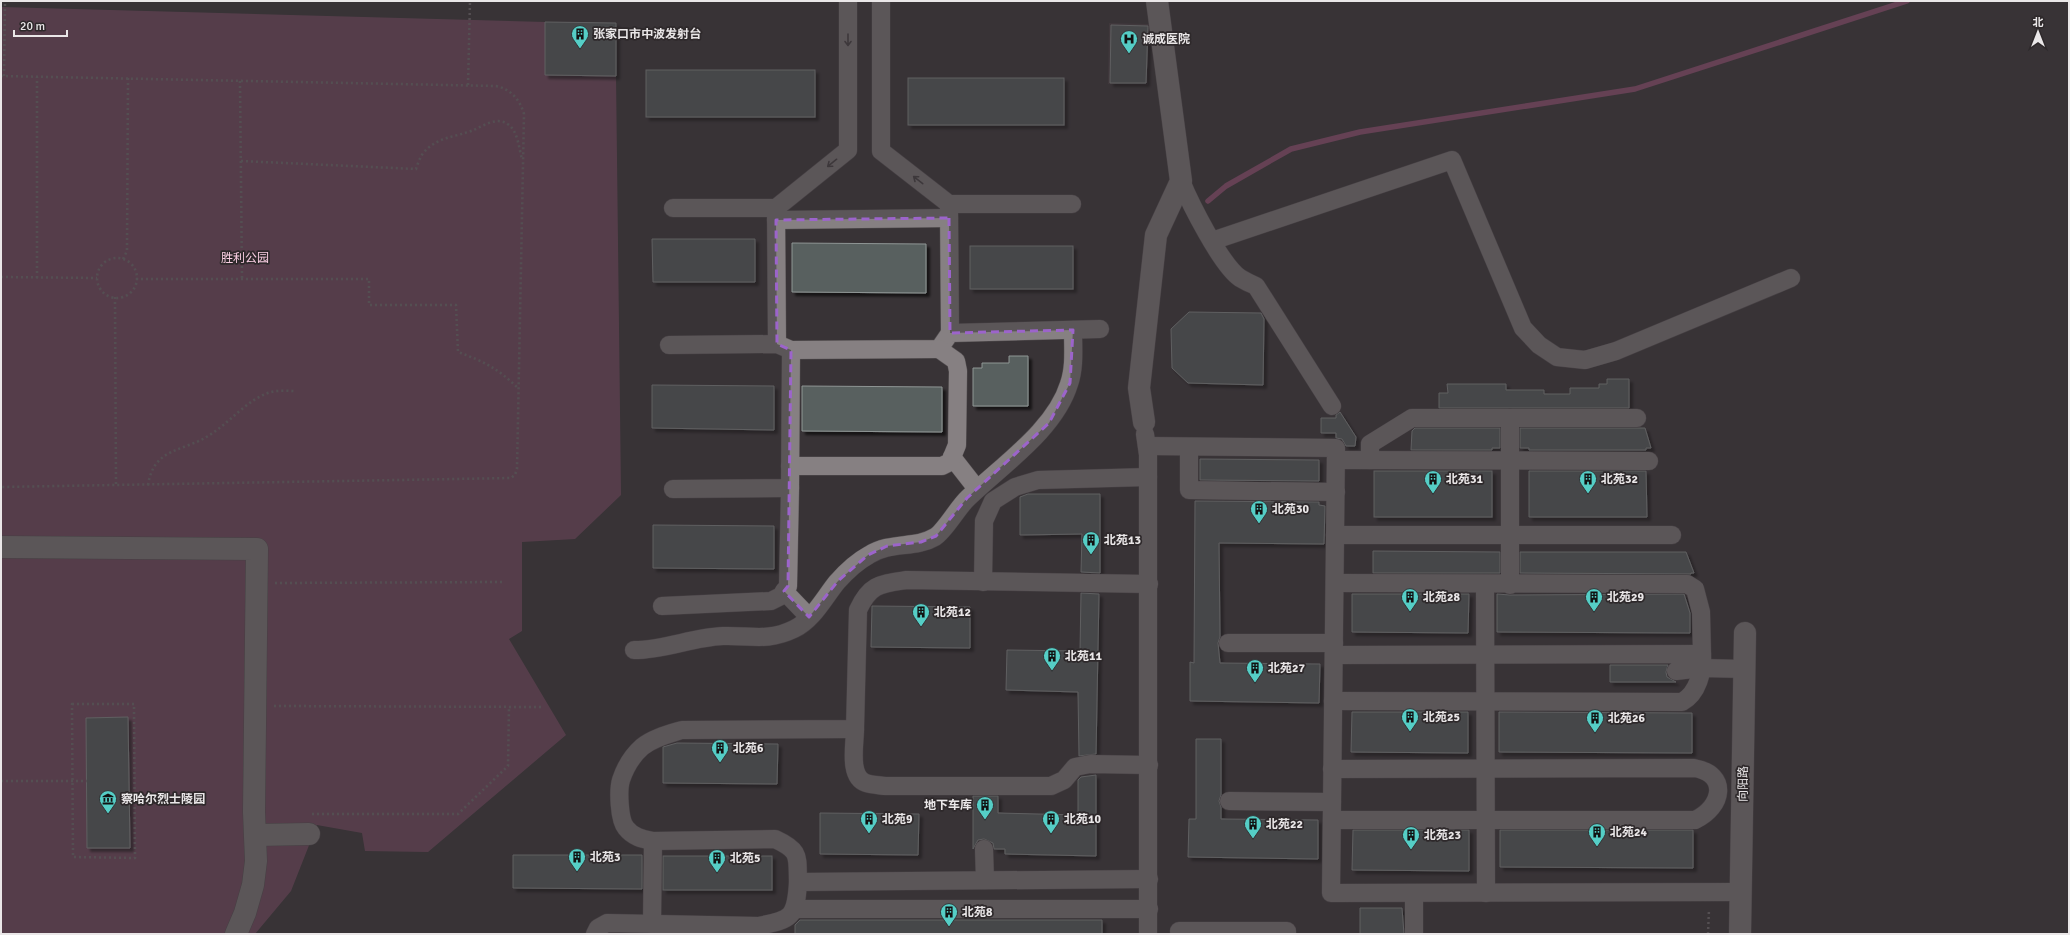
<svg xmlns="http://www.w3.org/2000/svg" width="2070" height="935" viewBox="0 0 2070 935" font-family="Signika,'Noto Sans SC',sans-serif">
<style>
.built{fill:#493e43}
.green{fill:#794b63}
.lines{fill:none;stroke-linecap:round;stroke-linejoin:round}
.stream{stroke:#9b5279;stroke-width:5.5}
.building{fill:#59605f;stroke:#8e9594;filter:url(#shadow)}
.minor-casing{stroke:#555052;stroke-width:19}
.tertiary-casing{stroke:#555052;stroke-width:23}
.path{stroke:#767174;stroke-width:2.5;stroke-dasharray:2 3;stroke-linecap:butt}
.minor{stroke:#868082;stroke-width:18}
.tertiary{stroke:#868082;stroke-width:22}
.oneway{stroke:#443f41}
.marked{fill:none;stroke:#9c64cb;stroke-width:3;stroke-dasharray:8 5;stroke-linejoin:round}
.labels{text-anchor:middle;stroke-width:3.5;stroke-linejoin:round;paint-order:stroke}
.poi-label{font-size:12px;font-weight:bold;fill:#eae7e8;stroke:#2e292b;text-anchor:start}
.park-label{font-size:12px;fill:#f8cde1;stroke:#2e292b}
.street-label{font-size:12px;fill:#eae7e8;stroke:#2e292b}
</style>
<defs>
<filter id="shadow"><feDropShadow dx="3.5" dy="3.5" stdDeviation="1" flood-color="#0009"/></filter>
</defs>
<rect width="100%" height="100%" fill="#383336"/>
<polygon class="built" points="1109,23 1149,24 1148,85 1108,84"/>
<polygon class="green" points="1,7 545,22 545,75 616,76 621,495 575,539 522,542 522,631 509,639 566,735 428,852 365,851 362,833 317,825 291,891 255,934 1,934"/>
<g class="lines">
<polyline class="stream" points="1208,201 1226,186 1291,149 1360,132 1635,89 1907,1"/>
</g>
<g class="building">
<polygon points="545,22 616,23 616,76 545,75"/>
<polygon points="1111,25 1148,26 1146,83 1110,83"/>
<rect x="646" y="70" width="169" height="47"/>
<rect x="908" y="78" width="156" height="47"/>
<polygon points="652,239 755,239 755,282 653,282"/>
<polygon points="792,243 926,244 926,293 792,292"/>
<rect x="970" y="246" width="103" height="43"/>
<polygon points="1189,312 1261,313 1264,319 1263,385 1188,383 1172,368 1171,329"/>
<polygon points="1009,356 1028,356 1028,406 973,406 973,368 982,368 982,363 1009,363"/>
<polygon points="1607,379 1629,379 1629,408 1439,408 1439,393 1448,393 1447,384 1506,384 1506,390 1544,390 1544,394 1570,394 1570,388 1599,388 1599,384 1607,384"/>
<polygon points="652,385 774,386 774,430 652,428"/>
<polygon points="802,386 942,387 942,432 802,431"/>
<polygon points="1340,412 1356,437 1355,446 1346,446 1342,439 1336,438 1336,433 1321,433 1321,418 1336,418 1336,415"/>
<polygon points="1415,428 1500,428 1500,448 1492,448 1492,450 1411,450 1412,431"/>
<polygon points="1520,428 1645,428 1651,448 1646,448 1646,450 1529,450 1529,448 1520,448"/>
<polygon points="1200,459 1319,460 1319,481 1200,480"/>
<rect x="1374" y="471" width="118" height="46"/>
<polygon points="1529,471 1646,471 1647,517 1529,517"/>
<polygon points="1028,494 1100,494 1100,573 1081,572 1082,534 1020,535 1020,497"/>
<polygon points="1195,501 1319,502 1319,505 1325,506 1324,544 1219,543 1220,637 1218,643 1220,663 1320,664 1319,703 1190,701 1190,662 1194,663"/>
<polygon points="653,525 774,526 774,569 653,568"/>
<polygon points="1373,551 1500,552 1500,573 1373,573"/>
<polygon points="1520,552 1686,552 1694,573 1691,573 1691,574 1520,573"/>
<polygon points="1081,593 1099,594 1096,754 1079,756 1078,692 1006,690 1007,650 1080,651"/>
<polygon points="1352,594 1469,594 1468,633 1352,632"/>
<polygon points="1497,594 1510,595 1684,594 1690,613 1690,633 1497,632"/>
<polygon points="872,606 970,607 970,648 871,647"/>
<polygon points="1610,665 1668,665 1666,672 1667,677 1676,682 1610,682"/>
<polygon points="1352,712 1468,712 1468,753 1351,752"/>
<polygon points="1499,712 1692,713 1692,753 1499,752"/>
<polygon points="128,717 130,848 87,848 86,718"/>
<polygon points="1196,739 1221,739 1221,795 1219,801 1221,807 1221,819 1318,820 1318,859 1188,857 1189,819 1196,819"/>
<polygon points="677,743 778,744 777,784 663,783 663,747"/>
<polygon points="1096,775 1096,856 1005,854 1005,849 994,849 993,843 984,839 978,840 973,849 973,796 998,796 998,813 1078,815 1078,780 1081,777"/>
<polygon points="820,813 919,814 918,855 820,854"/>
<polygon points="1353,830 1469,830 1469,871 1352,870"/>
<polygon points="1500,830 1693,830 1693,868 1500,867"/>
<polygon points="513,855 642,855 642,889 513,888"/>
<rect x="663" y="856" width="109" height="34"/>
<polygon points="1360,908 1402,908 1404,934 1360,934"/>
<polygon points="800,920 1102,920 1102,934 795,934 795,925"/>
</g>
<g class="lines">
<g class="minor-casing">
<g id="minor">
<polyline points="881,1 881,151 949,204 1072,204"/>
<path d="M1181 181C1190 203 1221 265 1240 278 1245 281 1251 284 1256 286L1332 406"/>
<polyline points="949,207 950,333"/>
<polyline points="673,208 776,208 848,150 848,1"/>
<polyline points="776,209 777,344"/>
<polyline points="776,220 949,218"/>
<polyline points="1212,241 1452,160 1523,328 1539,345 1557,357 1585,360 1616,351 1791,278"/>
<polyline points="669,345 777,344 791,350 939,349 950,333 1100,329"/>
<polyline points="1510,418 1510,585"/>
<polyline points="1145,434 1148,455 1148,934"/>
<polyline points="1147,446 1336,448 1331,893 1741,892"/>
<polyline points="1189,447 1189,490 1336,492"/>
<polyline points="952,457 977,489"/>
<polyline points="1336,460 1649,461"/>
<polyline points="1370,460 1370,444 1412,418 1637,418"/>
<polyline points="790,466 942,466 950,462 957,445 958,371 956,361 939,349"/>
<polyline points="673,489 790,488 791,350"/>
<polyline points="1335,535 1672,535"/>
<polyline points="983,582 984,521 993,501 1015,487 1038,480 1148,477"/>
<polyline points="1335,583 1687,584 1695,589 1701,612 1702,654"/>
<polyline points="1485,585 1486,893"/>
<polyline points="784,591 809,617"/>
<polyline points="662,606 771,601 781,596 788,586 790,488"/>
<polyline points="1228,643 1334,643"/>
<path d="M634 650C665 650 693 637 723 636 751 635 767 642 794 629 813 620 824 598 837 582 845 573 858 561 869 555 891 541 915 549 935 537 945 531 958 507 968 498 1002 465 1055 430 1069 384 1075 367 1073 348 1073 330"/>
<polyline points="1676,671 1702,668 1745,669"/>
<path d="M1333 701 1682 702C1698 693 1703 672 1702 654L1334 655"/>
<path d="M855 729C855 744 848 777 866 783 872 785 879 785 885 786H1051L1064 780 1075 767 1090 764 1149 765"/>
<polyline points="1229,801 1332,802"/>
<path d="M1332 820H1695C1723 807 1729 774 1694 768L1332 769"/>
<polyline points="984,849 985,880"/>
<path d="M798 882C797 856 801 851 775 839L653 841C642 839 633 837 626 828 619 820 618 790 621 780 625 768 633 755 642 747 653 738 669 734 682 730L855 729 858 610C870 584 880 584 907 580L1149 584"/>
<polyline points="794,909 1149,909"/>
<polyline points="652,924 653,841"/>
<polyline points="1179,931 1287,931 1287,934"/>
<path d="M595 934 598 928 607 923 758 926C792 920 796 917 798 882L1149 879"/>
<polyline points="1414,934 1414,894"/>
</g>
</g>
<g class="tertiary-casing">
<g id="tertiary">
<polyline points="1144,422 1139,388 1156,235 1181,181 1157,1"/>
<polyline points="1,547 257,549 254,812 256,861 253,885 245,913 236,934"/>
<polyline points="256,835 309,834"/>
<polyline points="1740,934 1745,633"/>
</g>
</g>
<g class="path">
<path d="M1 76 496 86C511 89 520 100 524 114L517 469 515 475 511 478 1 487"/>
<polyline points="4,76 5,1"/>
<polyline points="240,81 242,279"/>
<polyline points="468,85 470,1"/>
<path d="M241 161 416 169C418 163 421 154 426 150 439 137 455 137 471 131 482 127 497 115 509 125 518 132 519 149 522 159"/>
<circle cx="117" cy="278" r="20"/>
<polyline points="123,259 127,251 128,78"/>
<polyline points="1,277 97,278"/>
<polyline points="37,278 37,77"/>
<path d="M136 279H369V305H456L458 352C485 362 497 368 518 388"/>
<polyline points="115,297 116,485"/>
<path d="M148 485C154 447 183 452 208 436 230 423 247 399 271 392 279 390 288 391 296 391"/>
<polyline points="275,583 505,582"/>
<polygon points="72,704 134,704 135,858 73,857"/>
<polyline points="274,706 542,707"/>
<polyline points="1,781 87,781"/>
<polyline points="312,814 458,814 508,766 509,707"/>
<polyline points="1708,934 1709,909"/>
</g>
<use href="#minor" class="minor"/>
<use href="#tertiary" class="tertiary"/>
</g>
<defs><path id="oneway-shaft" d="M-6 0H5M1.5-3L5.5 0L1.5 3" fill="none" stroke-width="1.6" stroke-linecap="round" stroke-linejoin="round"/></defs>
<g class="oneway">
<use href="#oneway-shaft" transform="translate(848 40) rotate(90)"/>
<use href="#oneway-shaft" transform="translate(832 163) rotate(141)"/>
<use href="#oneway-shaft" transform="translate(918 180) rotate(-142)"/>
</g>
<path d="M0 0H2070V935H0ZM949 218 950 333 1073 330 1070 383 1049 423 967 498 936 536 921 542 887 546 868 555 838 581 809 617 784 591 788 586 791 350 777 344 776 220Z" fill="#383336" fill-opacity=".55" fill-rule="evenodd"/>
<path class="marked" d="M949 218 950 333 1073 330 1070 383 1049 423 967 498 936 536 921 542 887 546 868 555 838 581 809 617 784 591 788 586 791 350 777 344 776 220Z"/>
<defs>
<g id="building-pin" transform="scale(0.9)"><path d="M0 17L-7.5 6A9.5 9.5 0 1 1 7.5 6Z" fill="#55cec6" stroke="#2e292b"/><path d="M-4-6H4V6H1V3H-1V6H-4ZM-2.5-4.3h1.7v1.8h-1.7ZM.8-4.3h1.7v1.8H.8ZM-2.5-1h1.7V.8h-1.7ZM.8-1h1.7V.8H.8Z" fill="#111"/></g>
<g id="hospital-pin" transform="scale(0.9)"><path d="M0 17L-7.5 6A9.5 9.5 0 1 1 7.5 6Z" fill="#55cec6" stroke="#2e292b"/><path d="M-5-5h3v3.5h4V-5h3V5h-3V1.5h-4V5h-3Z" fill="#111"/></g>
<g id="museum-pin" transform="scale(0.9)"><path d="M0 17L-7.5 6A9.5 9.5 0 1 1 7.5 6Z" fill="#55cec6" stroke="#2e292b"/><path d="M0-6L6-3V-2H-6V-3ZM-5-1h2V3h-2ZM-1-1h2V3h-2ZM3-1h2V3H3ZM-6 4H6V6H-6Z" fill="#111"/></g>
</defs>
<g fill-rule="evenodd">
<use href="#building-pin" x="580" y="34"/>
<use href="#hospital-pin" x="1129" y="39"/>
<use href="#building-pin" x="1433" y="479"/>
<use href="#building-pin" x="1588" y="479"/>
<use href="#building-pin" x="1259" y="509"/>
<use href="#building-pin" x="1091" y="540"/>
<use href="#building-pin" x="1410" y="597"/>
<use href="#building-pin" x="1594" y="597"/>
<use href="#building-pin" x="921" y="612"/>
<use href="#building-pin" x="1052" y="656"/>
<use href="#building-pin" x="1255" y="668"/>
<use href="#building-pin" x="1410" y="717"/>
<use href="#building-pin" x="1595" y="718"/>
<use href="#building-pin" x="720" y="748"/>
<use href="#museum-pin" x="108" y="799"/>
<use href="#building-pin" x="985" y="805"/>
<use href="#building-pin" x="869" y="819"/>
<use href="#building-pin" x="1051" y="819"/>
<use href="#building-pin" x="1253" y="824"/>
<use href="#building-pin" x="1597" y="832"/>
<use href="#building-pin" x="1411" y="835"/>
<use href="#building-pin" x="577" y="857"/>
<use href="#building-pin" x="717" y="858"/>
<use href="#building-pin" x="949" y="912"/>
</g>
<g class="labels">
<g class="poi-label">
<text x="593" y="38">张家口市中波发射台</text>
<text x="1142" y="43">诚成医院</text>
<text x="1446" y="483">北苑31</text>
<text x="1601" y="483">北苑32</text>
<text x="1272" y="513">北苑30</text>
<text x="1104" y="544">北苑13</text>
<text x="1423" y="601">北苑28</text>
<text x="1607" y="601">北苑29</text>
<text x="934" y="616">北苑12</text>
<text x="1065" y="660">北苑11</text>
<text x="1268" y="672">北苑27</text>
<text x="1423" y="721">北苑25</text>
<text x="1608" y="722">北苑26</text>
<text x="733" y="752">北苑6</text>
<text x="121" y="803">察哈尔烈士陵园</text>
<text x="972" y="809" text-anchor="end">地下车库</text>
<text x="882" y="823">北苑9</text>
<text x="1064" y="823">北苑10</text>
<text x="1266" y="828">北苑22</text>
<text x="1610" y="836">北苑24</text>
<text x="1424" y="839">北苑23</text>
<text x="590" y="861">北苑3</text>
<text x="730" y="862">北苑5</text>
<text x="962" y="916">北苑8</text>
</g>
<g class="park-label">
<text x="245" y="262">胜利公园</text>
</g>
<g class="street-label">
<text transform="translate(1743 784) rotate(-89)" y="4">向阳路</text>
</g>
</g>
<rect width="2070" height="935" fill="none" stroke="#eae7e8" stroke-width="4"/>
<g transform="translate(2038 32)" stroke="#2e292b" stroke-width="3" paint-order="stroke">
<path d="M0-3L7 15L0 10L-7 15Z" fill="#eae7e8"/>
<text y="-6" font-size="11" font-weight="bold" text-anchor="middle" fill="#eae7e8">北</text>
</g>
<path d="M14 30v6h53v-6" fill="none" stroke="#eae7e8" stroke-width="2"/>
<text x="20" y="30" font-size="12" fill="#eae7e8" stroke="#2e292b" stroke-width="3" paint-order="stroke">20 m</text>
</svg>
